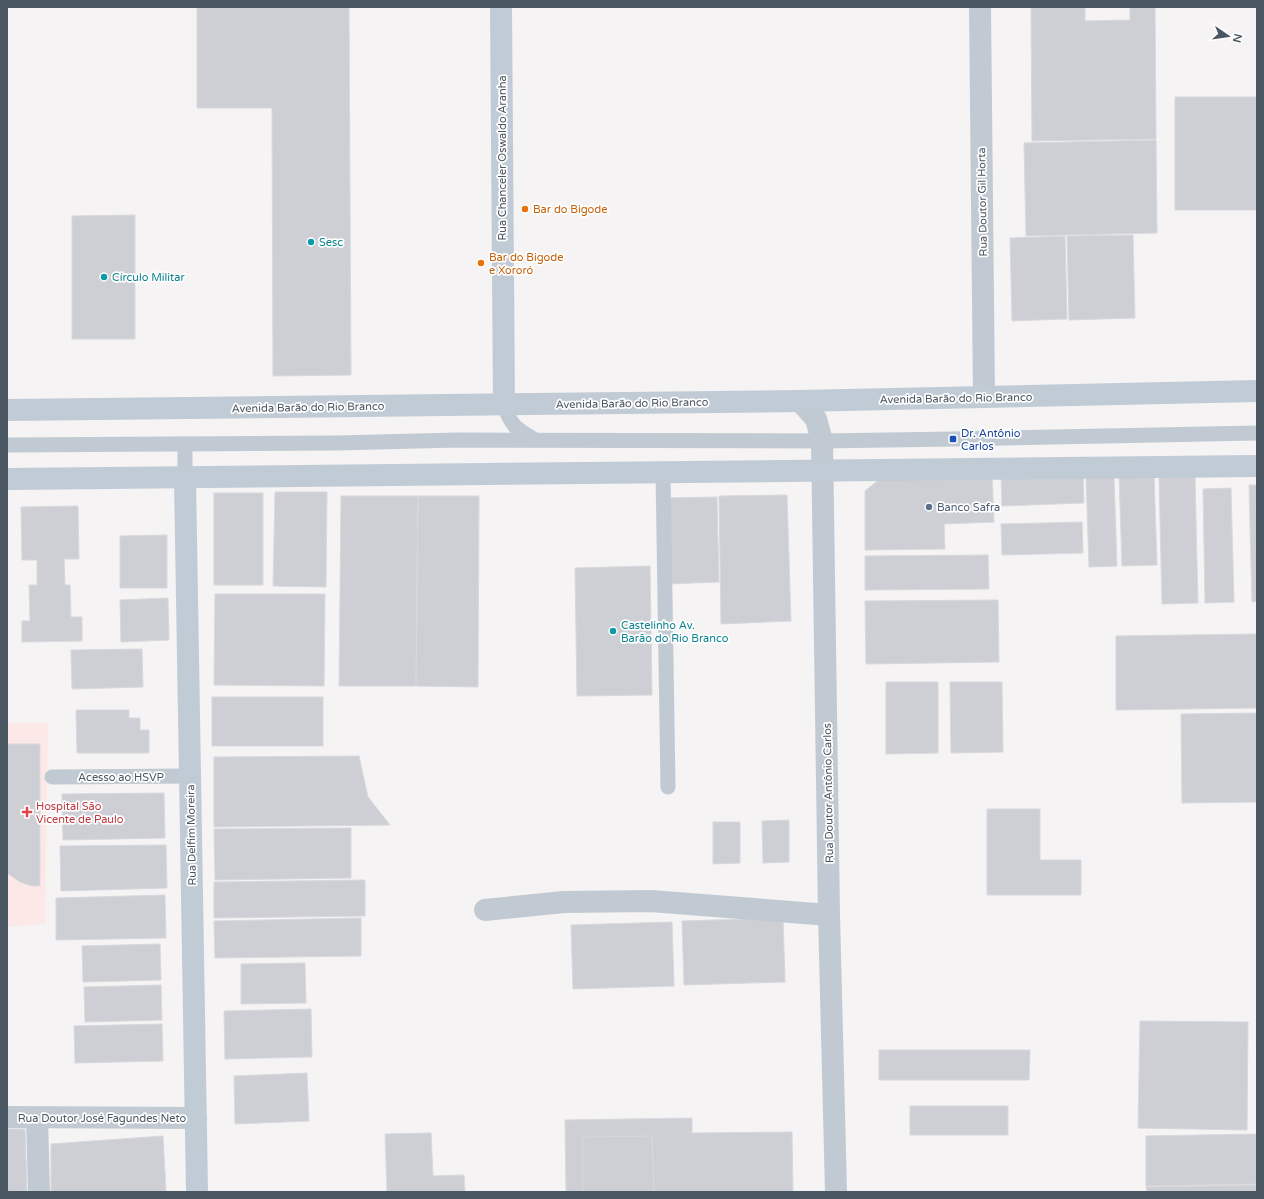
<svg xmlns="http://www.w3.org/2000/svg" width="1264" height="1199" viewBox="0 0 1264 1199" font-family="'Varela Round',sans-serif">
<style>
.medical{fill:#fce8e6}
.building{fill:#cdcfd5;stroke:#d7d9de}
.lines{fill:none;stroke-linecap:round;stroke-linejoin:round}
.lane{stroke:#c1cad2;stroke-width:15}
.street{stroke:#c1cad2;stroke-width:22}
.secondary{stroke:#c1cbd6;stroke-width:22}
.food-dot{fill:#e8710a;stroke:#fff;stroke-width:1.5}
.culture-dot{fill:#0f9aa8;stroke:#fff;stroke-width:1.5}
.transit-dot{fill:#1a4fb4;stroke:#fff;stroke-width:1.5}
.service-dot{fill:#5c6f8a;stroke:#fff;stroke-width:1.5}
.health-dot{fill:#e0444e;stroke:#fff;stroke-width:1.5}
.labels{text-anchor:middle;stroke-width:3.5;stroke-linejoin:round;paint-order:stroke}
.street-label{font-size:11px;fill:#4a5661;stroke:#fff}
.food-label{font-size:11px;fill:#c56008;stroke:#fff;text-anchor:start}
.culture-label{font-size:11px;fill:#0d838f;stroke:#fff;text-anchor:start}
.transit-label{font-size:11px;fill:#164399;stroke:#fff;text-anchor:start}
.service-label{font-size:11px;fill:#4e5e75;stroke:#fff;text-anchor:start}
.health-label{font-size:11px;fill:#be3a42;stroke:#fff;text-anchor:start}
</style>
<rect width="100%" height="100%" fill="#f5f3f3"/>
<polygon class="medical" points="7,723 48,723 45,924 7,927"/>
<g class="building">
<polygon points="197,7 349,7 351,375 273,376 272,108 197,108"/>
<polygon points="1031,7 1085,7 1085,21 1130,20 1130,7 1155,7 1156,139 1032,141"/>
<rect x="1175" y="97" width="82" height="113"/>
<polygon points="1156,140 1157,233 1026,236 1024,143"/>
<polygon points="135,215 135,339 72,339 72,216"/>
<polygon points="1133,235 1135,318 1069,320 1067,236"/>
<polygon points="1065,236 1067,319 1012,321 1010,238"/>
<polygon points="1083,473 1084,503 1002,506 1001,475"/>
<polygon points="1154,474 1157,565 1122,566 1119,475"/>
<polygon points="992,475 994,522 944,524 945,549 865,550 865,491 882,477"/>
<polygon points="1114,476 1117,566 1089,567 1086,477"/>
<polygon points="1195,476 1198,603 1162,604 1159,477"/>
<polygon points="1249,485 1257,485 1257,601 1252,602"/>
<polygon points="1231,488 1234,602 1205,603 1203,489"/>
<polygon points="275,492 327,492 326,587 273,586"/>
<rect x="214" y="493" width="49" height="92"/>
<polygon points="787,495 791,621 721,624 719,496"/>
<polygon points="341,496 418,496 416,686 339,686"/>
<polygon points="418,496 479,496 478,687 416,686"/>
<polygon points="717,497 719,582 667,584 665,498"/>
<polygon points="78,506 79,559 64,559 65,585 70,585 71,617 82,617 82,641 22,642 22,621 30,621 29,585 37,585 37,560 22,560 21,507"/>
<polygon points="1082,522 1083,553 1002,555 1001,524"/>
<polygon points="167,535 167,588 120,588 120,536"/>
<polygon points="988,555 989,589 865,590 865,556"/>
<polygon points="650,566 652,695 577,696 575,568"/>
<polygon points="215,594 325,594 324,686 214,685"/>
<polygon points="168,598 169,640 121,642 120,600"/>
<polygon points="998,600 999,662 866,664 865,601"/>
<polygon points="1257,634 1257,708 1116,710 1116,636"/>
<polygon points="142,649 143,687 72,689 71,650"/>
<polygon points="886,682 938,682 938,753 886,754"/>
<polygon points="950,682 1002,682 1003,752 951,753"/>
<rect x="212" y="697" width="111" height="49"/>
<polygon points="76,710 129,710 129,718 140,718 140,730 149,730 149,753 77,753"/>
<polygon points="1257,713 1257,802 1182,803 1181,714"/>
<polygon points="7,744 40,744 40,886 32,886 20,882 7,873"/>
<polygon points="359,756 368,797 390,825 214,827 214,757"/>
<polygon points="164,793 165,838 63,840 62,794"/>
<polygon points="987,809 1040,809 1040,860 1081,860 1081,895 987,895"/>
<polygon points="789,820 789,862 763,863 762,821"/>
<polygon points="713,822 740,822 740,863 713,864"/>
<polygon points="351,828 351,878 215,880 214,829"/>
<polygon points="166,845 167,888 61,891 60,846"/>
<polygon points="365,880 365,916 214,918 214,882"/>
<polygon points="165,895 166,938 56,940 56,898"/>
<polygon points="361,918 361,956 215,958 214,921"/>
<polygon points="783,918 785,982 684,985 682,921"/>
<polygon points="672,922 674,986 573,989 571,925"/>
<polygon points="160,944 161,980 83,982 82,946"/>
<polygon points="305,963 306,1003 241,1004 241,964"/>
<polygon points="161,985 162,1020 85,1022 84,987"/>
<polygon points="311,1009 312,1057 225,1059 224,1011"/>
<polygon points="1140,1021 1248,1022 1247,1130 1138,1128"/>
<polygon points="162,1024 163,1061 75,1063 74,1026"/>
<polygon points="879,1050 1030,1050 1029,1080 879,1080"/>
<polygon points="307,1073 309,1121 235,1124 234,1076"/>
<rect x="910" y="1106" width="98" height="29"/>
<polygon points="692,1118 692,1133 792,1132 793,1192 566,1192 565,1120"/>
<polygon points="7,1129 25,1129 27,1191 7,1192"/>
<polygon points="431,1133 433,1176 464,1175 465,1192 387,1192 385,1134"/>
<polygon points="1257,1134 1257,1184 1146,1186 1146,1136"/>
<polygon points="163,1136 166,1192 51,1192 51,1144"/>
<polygon points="652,1136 654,1192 583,1192 583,1137"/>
<polygon points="1257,1185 1257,1192 1147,1192 1146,1187"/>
</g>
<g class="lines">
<g class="lane">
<path d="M504 405C511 426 516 429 535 440"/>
<polyline points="185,444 185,478"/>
<polyline points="7,445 337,443 458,440 822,441 953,439 1257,433"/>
<polyline points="663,472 668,787"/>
<polyline points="52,777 190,776"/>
</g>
<g class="street">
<polyline points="980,7 984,397"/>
<polyline points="800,401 816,419 822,441 829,915 836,1192"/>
<polyline points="485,910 564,902 651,901 829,915"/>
<polyline points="7,1117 196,1118"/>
<polyline points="37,1118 39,1192"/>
</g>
<g class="secondary">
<polyline points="501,7 504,405"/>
<polyline points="7,410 800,401 1257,391"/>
<polyline points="185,478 197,1192"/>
<polyline points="7,479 1257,466"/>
</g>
</g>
<g class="food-dot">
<circle cx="525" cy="209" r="4"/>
<circle cx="481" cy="263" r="4"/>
</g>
<g class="culture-dot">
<circle cx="311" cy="242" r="4"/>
<circle cx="104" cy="277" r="4"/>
<circle cx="613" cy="631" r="4"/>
</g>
<rect class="transit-dot" x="949" y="435" width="8" height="8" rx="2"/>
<circle class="service-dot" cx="929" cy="507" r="4"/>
<path class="health-dot" d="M25 806h4v4h4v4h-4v4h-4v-4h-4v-4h4z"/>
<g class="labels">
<g class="street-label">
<text transform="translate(502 158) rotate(-90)" y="4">Rua Chanceler Oswaldo Aranha</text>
<text transform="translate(982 202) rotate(-91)" y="4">Rua Doutor Gil Horta</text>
<text transform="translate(956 398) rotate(-1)" y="4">Avenida Barão do Rio Branco</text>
<text transform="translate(632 403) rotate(-1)" y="4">Avenida Barão do Rio Branco</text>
<text transform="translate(308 407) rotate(-1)" y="4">Avenida Barão do Rio Branco</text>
<text x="121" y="781">Acesso ao HSVP</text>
<text transform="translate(828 793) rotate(-91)" y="4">Rua Doutor Antônio Carlos</text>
<text transform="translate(191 835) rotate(-91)" y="4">Rua Delfim Moreira</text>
<text x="102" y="1122">Rua Doutor José Fagundes Neto</text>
</g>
<g class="food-label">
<text x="533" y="213">Bar do Bigode</text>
<text x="489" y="261">Bar do Bigode<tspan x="489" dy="13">e Xororó</tspan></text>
</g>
<g class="culture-label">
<text x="319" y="246">Sesc</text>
<text x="112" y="281">Círculo Militar</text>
<text x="621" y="629">Castelinho Av.<tspan x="621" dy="13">Barão do Rio Branco</tspan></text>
</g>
<g class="transit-label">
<text x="961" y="437">Dr. Antônio<tspan x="961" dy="13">Carlos</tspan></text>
</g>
<g class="service-label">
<text x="937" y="511">Banco Safra</text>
</g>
<g class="health-label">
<text x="36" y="810">Hospital São<tspan x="36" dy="13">Vicente de Paulo</tspan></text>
</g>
</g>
<rect width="1264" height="1199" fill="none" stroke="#4a5661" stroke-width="16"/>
<g transform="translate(1228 36) rotate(103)" stroke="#ffffff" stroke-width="3" paint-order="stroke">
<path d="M0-3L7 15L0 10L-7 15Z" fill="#4a5661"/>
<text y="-6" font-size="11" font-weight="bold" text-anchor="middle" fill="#4a5661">N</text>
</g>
</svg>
